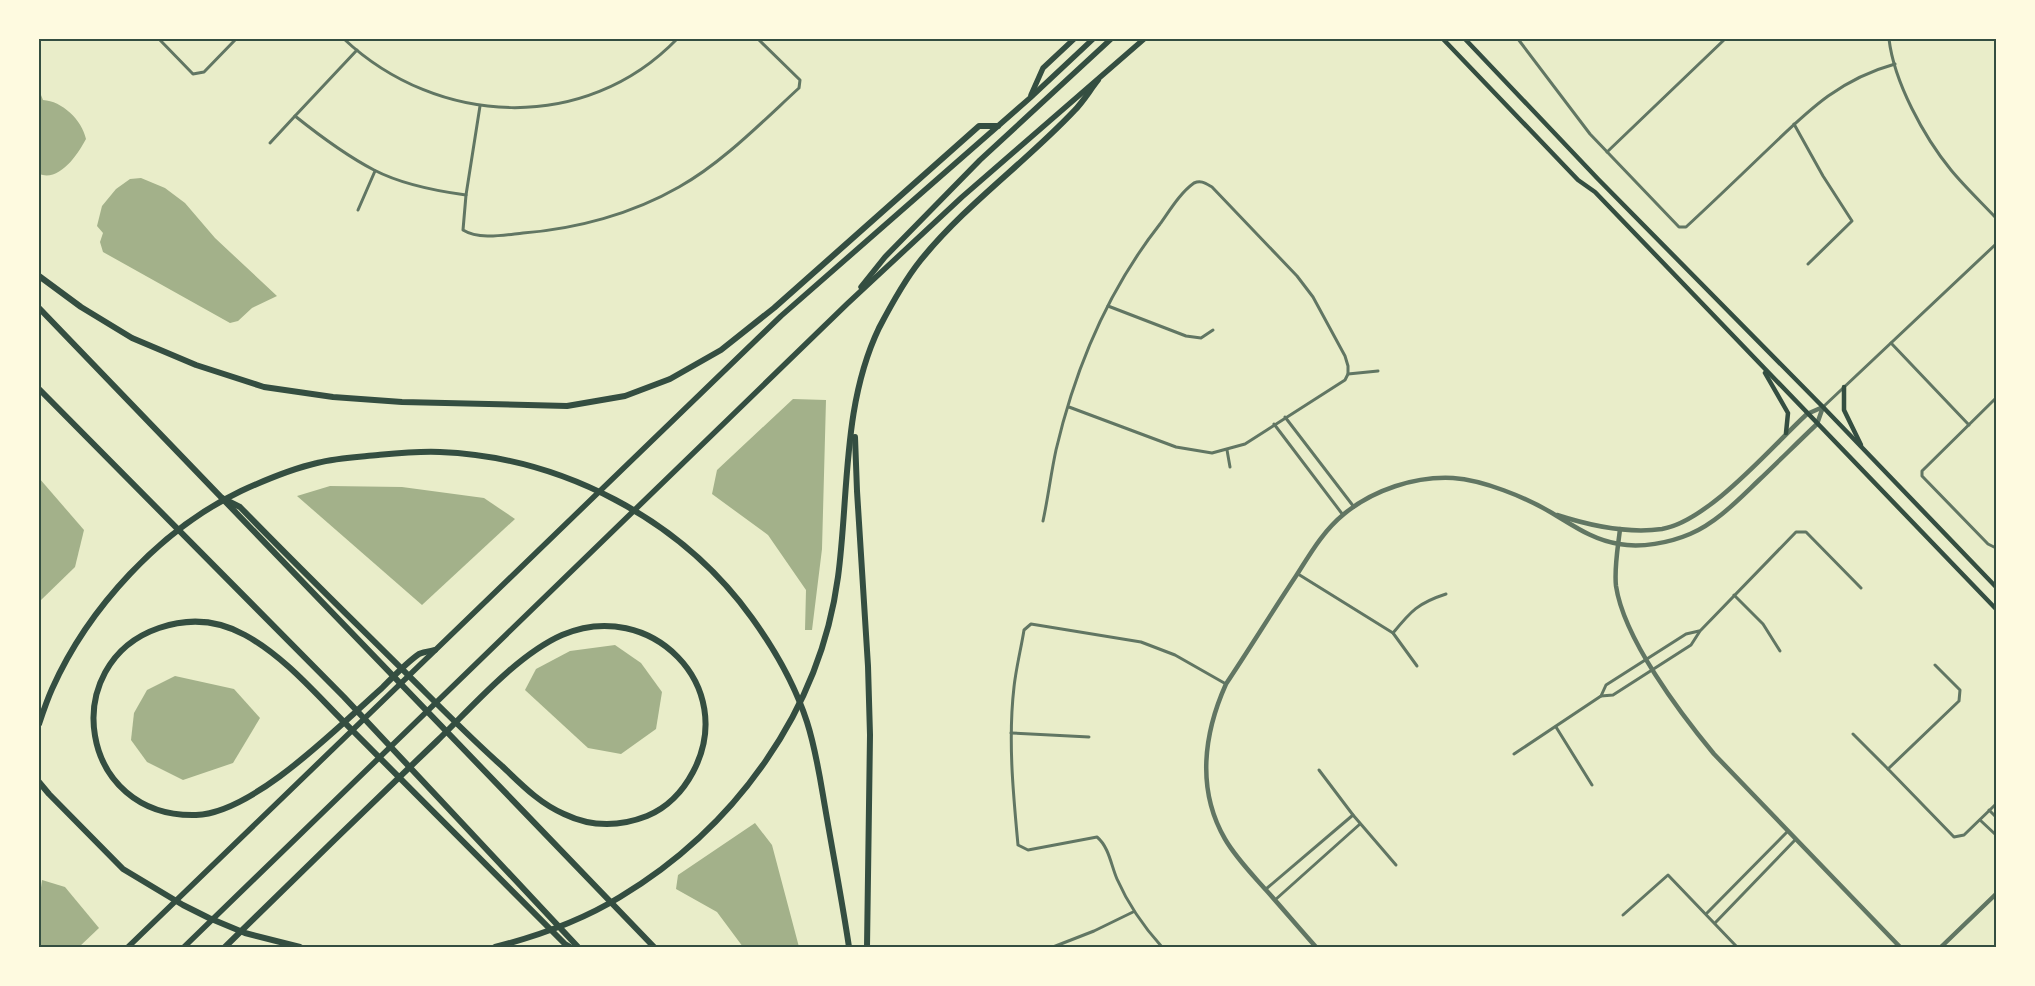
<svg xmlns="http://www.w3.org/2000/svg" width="2035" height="986" viewBox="0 0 2035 986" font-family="Overpass,sans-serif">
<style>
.water{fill:#a3b18a}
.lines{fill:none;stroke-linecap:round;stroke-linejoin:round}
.minor{stroke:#617663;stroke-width:3}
.tertiary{stroke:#617663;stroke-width:4.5}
.secondary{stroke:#344e41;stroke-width:4.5}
.trunk{stroke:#344e41;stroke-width:5.5}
.motorway{stroke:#344e41;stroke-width:6}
.neatline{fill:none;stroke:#344e41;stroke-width:2}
</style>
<rect width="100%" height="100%" fill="#e9edc9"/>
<g class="water">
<path d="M39 90 43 100C62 101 82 120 86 139 78 154 60 182 39 174Z"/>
<polygon points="141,178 165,188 185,203 215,238 277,296 252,308 238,321 230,323 103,252 100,242 103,233 97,226 102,206 116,189 130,179"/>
<polygon points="793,399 826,400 822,549 812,630 805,630 806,590 768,535 712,494 717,470"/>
<polygon points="39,478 84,530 75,567 39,602"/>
<polygon points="330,486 402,487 484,498 515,519 422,605 297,496"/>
<polygon points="615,645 641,663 662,692 656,729 621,754 588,748 525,690 536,669 570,651"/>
<polygon points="175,676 234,689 260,718 233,763 183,780 147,762 131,740 134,713 147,690"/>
<polygon points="755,823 772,845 799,947 743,947 717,912 676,889 678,875"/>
<polygon points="42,880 65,887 99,928 79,947 39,947 39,902"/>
</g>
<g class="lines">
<g class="minor">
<polyline points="159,39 193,74 204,72 236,39"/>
<path d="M344 39C438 127 585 134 677 39"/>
<path d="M1518 39 1590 134 1679 227H1686C1712 203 1738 178 1764 153 1806 113 1837 80 1895 64"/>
<path d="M1889 39C1894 82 1924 137 1951 170 1965 187 1981 202 1996 218"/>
<path d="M357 50 295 116C320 136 345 155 374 170 401 184 436 191 466 195"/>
<path d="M480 106 466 195 463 230C479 240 504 235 523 233 576 229 632 214 679 187 722 163 762 122 799 88L800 80 758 39"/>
<polyline points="1794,124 1823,176 1852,221 1808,264"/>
<polyline points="270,143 295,116"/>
<polyline points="1607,152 1725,39"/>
<polyline points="358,210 375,171"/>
<polyline points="1108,306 1186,336 1201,338 1213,330"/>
<polyline points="1891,343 1969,425"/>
<polyline points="1348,374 1378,371"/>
<polyline points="1996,398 1922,471 1922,476 1988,544 1996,548"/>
<polyline points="1823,407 1996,244"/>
<polyline points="1285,417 1354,507"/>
<polyline points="1274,424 1343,515"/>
<polyline points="1227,450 1230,467"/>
<path d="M1043 521C1048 498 1051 473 1056 450 1075 369 1109 289 1160 224 1170 210 1180 193 1194 183 1201 180 1205 183 1212 187L1297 276 1313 297 1345 356 1348 366V374L1345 380 1245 444 1212 453 1176 447 1069 407"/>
<polyline points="1298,574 1393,633 1417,666"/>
<polyline points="1734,595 1763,624 1780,651"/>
<path d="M1393 633C1411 611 1418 603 1446 594"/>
<polyline points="1935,665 1960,690 1959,701 1888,769 1954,837 1964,835 1996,804"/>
<polyline points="1601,696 1613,695 1691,645 1700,631 1796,532 1806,532 1861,588"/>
<polyline points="1556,727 1592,785"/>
<polyline points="1011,733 1089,737"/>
<polyline points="1853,734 1888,769"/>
<polyline points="1514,754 1601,696 1606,685 1686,634 1699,631"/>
<polyline points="1319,770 1353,815 1396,865"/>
<polyline points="1989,810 1996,817"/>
<polyline points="1980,820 1996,835"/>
<polyline points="1266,889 1353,815"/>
<polyline points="1275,900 1360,824"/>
<polyline points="1707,913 1788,831"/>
<polyline points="1623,915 1668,875 1737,947"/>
<polyline points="1715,923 1796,839"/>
<polyline points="1053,947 1094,931 1133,912"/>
<path d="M1162 947C1143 926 1128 904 1117 879 1111 865 1109 847 1097 837L1028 850 1018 845C1013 792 1008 739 1014 687 1016 668 1021 649 1024 630L1031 624 1141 642 1175 655 1226 684"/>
</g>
<g class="tertiary">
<path d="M1557 515C1591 526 1627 534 1662 529 1709 521 1772 446 1807 414L1823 407"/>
<path d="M1620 529C1618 547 1614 568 1616 586 1624 639 1680 713 1714 754L1900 947"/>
<path d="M1316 947C1299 928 1283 909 1266 890 1251 873 1236 858 1225 839 1196 789 1204 733 1226 684 1250 648 1272 612 1296 576 1310 554 1323 531 1344 514 1373 490 1415 476 1453 478 1483 480 1525 497 1552 513 1574 526 1593 540 1619 544 1641 548 1669 543 1690 534 1716 523 1737 501 1758 481 1778 462 1797 443 1817 424L1823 407"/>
<polyline points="1941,947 1996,894"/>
</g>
<g class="secondary">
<polyline points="1443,39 1578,180 1595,192 1996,609"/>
<polyline points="1465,39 1598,179 1823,407 1996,587"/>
<polyline points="1765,373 1788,413 1786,433"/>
<polyline points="1844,387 1844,410 1861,445"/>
</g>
<g class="trunk">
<polyline points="1031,95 1043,68 1074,39"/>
<polyline points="861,287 885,257 980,160 1111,39"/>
<polyline points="128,947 781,316 1030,98 1093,39"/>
<polyline points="184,947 847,304 962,197 1144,39"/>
</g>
<g class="motorway">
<polyline points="39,276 81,307 132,338 196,365 264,387 333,397 402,402 567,406 625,396 670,379 721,350 774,308 979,126 998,126"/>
<polyline points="39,308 654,947"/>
<polyline points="39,389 344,697 578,947"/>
<polyline points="855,437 857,491 868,666 870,735 867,947"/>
<path d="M222 498 240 507C301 570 364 631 426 693 451 718 476 743 502 766 522 785 539 803 564 814 591 827 619 827 647 816 667 808 683 791 693 772 739 686 650 597 562 635 517 655 473 706 437 741 366 809 295 878 225 947"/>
<path d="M435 650C430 651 423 652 419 654 406 663 393 677 382 688 339 726 254 813 196 815 78 818 57 663 159 628 188 618 218 620 245 635 287 658 319 698 353 731 424 802 495 873 565 944L570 947"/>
<path d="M39 724C43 712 47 700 52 689 88 608 161 529 241 491 265 480 291 469 317 463 336 458 358 457 378 455 399 453 419 451 440 452 562 457 681 519 752 618 775 650 795 685 807 722 816 750 820 778 825 807 833 854 842 900 849 947"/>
<polyline points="39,782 49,794 123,869 183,905 209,918 245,933 300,947"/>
<path d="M495 947C538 936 581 921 620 897 735 828 820 711 838 577 849 495 842 405 879 328 891 305 904 281 920 261 965 205 1025 163 1074 111 1083 102 1090 90 1098 80"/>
</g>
</g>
<rect width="2035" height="986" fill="none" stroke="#fefae0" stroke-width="80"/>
<rect x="40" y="40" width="1955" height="906" class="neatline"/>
</svg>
